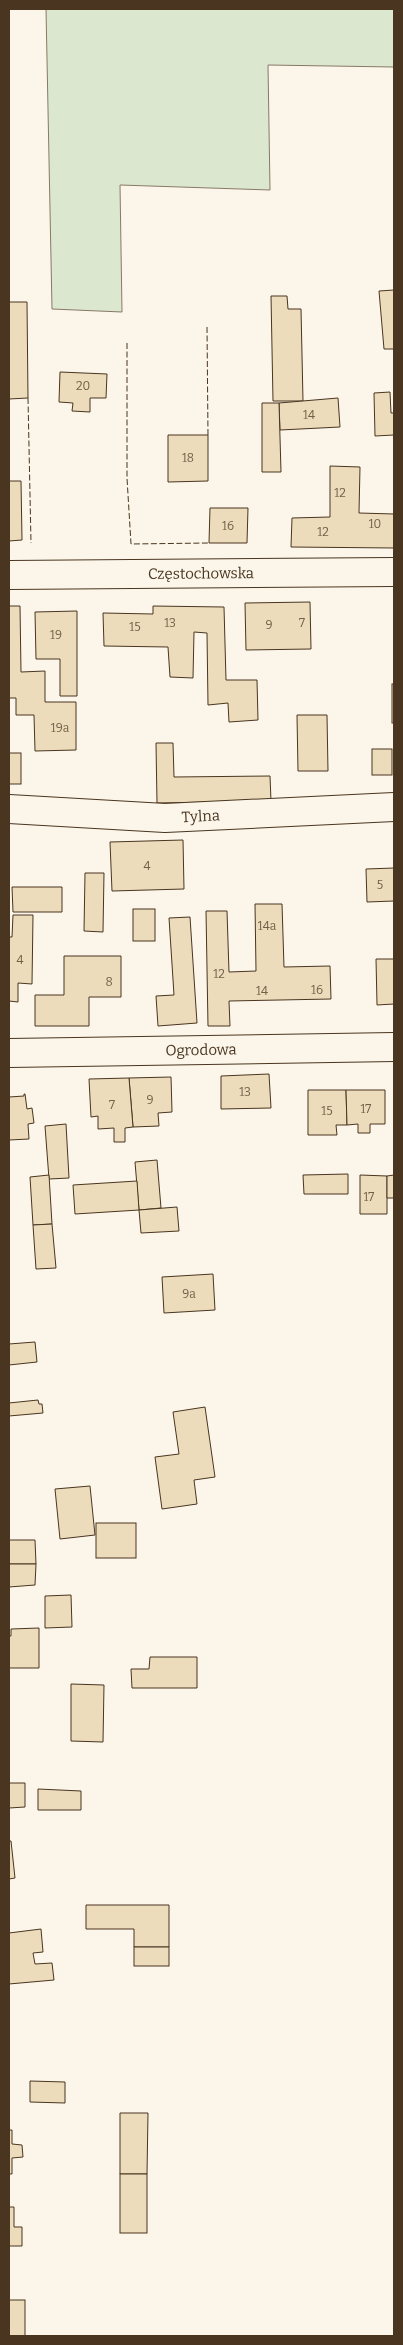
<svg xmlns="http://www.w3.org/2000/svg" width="403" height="2345" viewBox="0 0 403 2345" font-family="Bitter,serif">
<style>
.green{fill:#dce7d0;stroke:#887966}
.building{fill:#ecdcbc;stroke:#4a3520}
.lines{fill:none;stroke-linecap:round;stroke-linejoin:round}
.minor-casing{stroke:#4a3520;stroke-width:30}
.minor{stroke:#fbf6e9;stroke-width:28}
.fence{stroke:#4a3520;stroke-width:1;stroke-dasharray:6 2.5;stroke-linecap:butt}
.labels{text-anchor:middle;stroke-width:4;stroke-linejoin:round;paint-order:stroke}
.number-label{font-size:12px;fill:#725f47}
.street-label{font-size:15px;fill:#4a3520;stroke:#fbf6e9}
</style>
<rect width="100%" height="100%" fill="#fbf6e9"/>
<polygon class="green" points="46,9 394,9 394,67 268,65 270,190 120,185 122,312 52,309"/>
<g class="building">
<polygon points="394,290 394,349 384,349 379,291"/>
<polygon points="271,296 287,296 288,309 301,309 303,401 273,401"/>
<polygon points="9,302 27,302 28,398 9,399"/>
<polygon points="60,372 107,374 106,398 90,398 90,412 72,411 73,403 59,402"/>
<polygon points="390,392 391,413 394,413 394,435 375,436 374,393"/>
<polygon points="338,398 340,427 280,430 279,403"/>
<polygon points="262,403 279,403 281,472 262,472"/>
<polygon points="168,435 208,435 208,481 168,482"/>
<polygon points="330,466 360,467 359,513 394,514 394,548 291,547 292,518 330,517"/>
<polygon points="9,481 21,481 22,540 9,541"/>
<polygon points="210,508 248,508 247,543 209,543"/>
<polygon points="310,602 311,649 246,650 245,603"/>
<polygon points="9,606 20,606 21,672 45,671 45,702 76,702 76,750 35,751 34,715 16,715 16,698 9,698"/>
<polygon points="153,606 224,607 226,680 257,680 258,720 229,722 228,703 208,705 207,633 194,632 193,678 170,677 168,647 104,646 103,613 153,614"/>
<polygon points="77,611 77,696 60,696 60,659 36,659 35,612"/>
<rect x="392" y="684" width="2" height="39"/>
<polygon points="297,715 327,715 328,771 298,771"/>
<polygon points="156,743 173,743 174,777 270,776 271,801 157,803"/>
<rect x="372" y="749" width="20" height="26"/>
<rect x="9" y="753" width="12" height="31"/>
<polygon points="183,840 184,889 112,891 110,842"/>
<polygon points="394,868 394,901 367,902 366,869"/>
<polygon points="85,873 104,873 103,932 84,931"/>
<polygon points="12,887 62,887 62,912 13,912"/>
<polygon points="255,904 282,904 284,967 330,966 331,999 229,1001 230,1026 208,1026 206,911 227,911 229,972 256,971"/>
<rect x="133" y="909" width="22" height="32"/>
<polygon points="13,915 33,915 32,984 18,983 18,1002 9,1001 9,937 12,937"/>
<polygon points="190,917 197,1023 158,1026 156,996 174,995 169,918"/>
<polygon points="64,956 121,956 121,997 89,997 89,1026 35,1026 35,995 64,995"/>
<polygon points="376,959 394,959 394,1004 377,1005"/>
<polygon points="269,1074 271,1108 221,1109 221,1076"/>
<polygon points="171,1077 172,1112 158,1113 159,1126 133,1127 129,1078"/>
<polygon points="129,1078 133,1127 125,1128 125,1142 114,1142 114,1128 98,1129 98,1116 91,1117 89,1079"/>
<polygon points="308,1090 346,1090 347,1125 336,1125 337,1135 308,1135"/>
<polygon points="346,1090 385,1090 385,1124 370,1124 370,1133 358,1133 358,1124 347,1125"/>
<polygon points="24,1094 25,1094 27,1109 32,1108 34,1123 28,1124 29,1139 9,1140 9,1097 24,1096"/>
<polygon points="66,1124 69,1178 49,1179 45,1126"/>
<polygon points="157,1160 161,1208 139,1210 135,1162"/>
<polygon points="348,1174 348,1194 304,1194 303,1175"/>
<polygon points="49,1175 52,1224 33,1225 30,1177"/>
<polygon points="360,1175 387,1176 387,1214 360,1214"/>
<polygon points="394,1175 394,1198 387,1198 387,1176"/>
<polygon points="137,1181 139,1210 75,1214 73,1185"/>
<polygon points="177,1207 179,1231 141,1233 139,1210"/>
<polygon points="52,1224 56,1268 36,1269 33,1225"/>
<polygon points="213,1274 215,1310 164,1313 162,1277"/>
<polygon points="35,1342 37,1362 9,1365 9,1344"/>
<polygon points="38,1400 39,1404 42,1404 43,1413 9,1416 9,1403"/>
<polygon points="205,1407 215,1477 194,1480 197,1504 162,1509 155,1457 179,1454 173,1412"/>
<polygon points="90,1486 95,1535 60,1539 55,1489"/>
<rect x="96" y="1523" width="40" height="35"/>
<polygon points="9,1540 35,1540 36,1564 9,1564"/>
<polygon points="9,1564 36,1564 35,1585 9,1587"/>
<polygon points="71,1595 72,1627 45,1628 45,1596"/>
<polygon points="39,1628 39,1668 9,1668 9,1636 11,1636 11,1629"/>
<polygon points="150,1657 197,1657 197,1688 132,1688 131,1669 149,1669"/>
<polygon points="71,1684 104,1685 103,1742 71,1741"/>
<polygon points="9,1783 25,1783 25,1807 9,1808"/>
<polygon points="38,1789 81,1791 81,1810 38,1810"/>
<polygon points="9,1841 11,1841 15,1878 9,1879"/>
<polygon points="86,1905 169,1905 169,1947 134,1947 134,1929 86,1929"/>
<polygon points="41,1929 43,1952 33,1953 35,1964 52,1963 54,1980 9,1984 9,1933"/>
<rect x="134" y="1947" width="35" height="19"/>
<polygon points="30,2081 65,2082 65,2103 30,2102"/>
<polygon points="120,2113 148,2113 147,2174 120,2174"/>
<polygon points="9,2130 12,2130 12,2144 22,2145 23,2157 12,2158 12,2174 9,2174"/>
<rect x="120" y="2174" width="27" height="59"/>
<polygon points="9,2207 14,2207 14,2227 22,2227 22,2246 9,2246"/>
<rect x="9" y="2300" width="16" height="36"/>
</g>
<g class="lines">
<g class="minor-casing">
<g id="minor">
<path id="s1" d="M9 575 394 572"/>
<path id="s2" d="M9 809 165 818 394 807"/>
<path id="s3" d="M9 1053 394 1047"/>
</g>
</g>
<use href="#minor" class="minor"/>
<g class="fence">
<polyline points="207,327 208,435"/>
<polyline points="127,343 127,478 131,544 209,543"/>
<polyline points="28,398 31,543"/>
</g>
</g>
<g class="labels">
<g class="number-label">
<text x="83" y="390">20</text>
<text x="309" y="419">14</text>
<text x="188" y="462">18</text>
<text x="340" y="497">12</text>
<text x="375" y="528">10</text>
<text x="228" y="530">16</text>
<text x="323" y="536">12</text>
<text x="170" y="627">13</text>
<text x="302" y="627">7</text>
<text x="269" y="629">9</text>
<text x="135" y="631">15</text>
<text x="56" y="639">19</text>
<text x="60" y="732">19a</text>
<text x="147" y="870">4</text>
<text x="380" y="889">5</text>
<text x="267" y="930">14a</text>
<text x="20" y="964">4</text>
<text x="219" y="978">12</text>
<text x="109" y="986">8</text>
<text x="317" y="994">16</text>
<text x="262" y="995">14</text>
<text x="245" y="1096">13</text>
<text x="150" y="1104">9</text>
<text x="112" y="1109">7</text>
<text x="366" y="1113">17</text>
<text x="327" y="1115">15</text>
<text x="369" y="1201">17</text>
<text x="189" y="1298">9a</text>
</g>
<g class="street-label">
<text dy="5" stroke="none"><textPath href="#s1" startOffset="192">Częstochowska</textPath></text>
<text dy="5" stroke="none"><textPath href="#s2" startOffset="192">Tylna</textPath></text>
<text dy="5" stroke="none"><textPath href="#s3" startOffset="192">Ogrodowa</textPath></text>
</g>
</g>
<rect width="403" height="2345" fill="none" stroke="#4a3520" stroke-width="20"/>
</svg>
